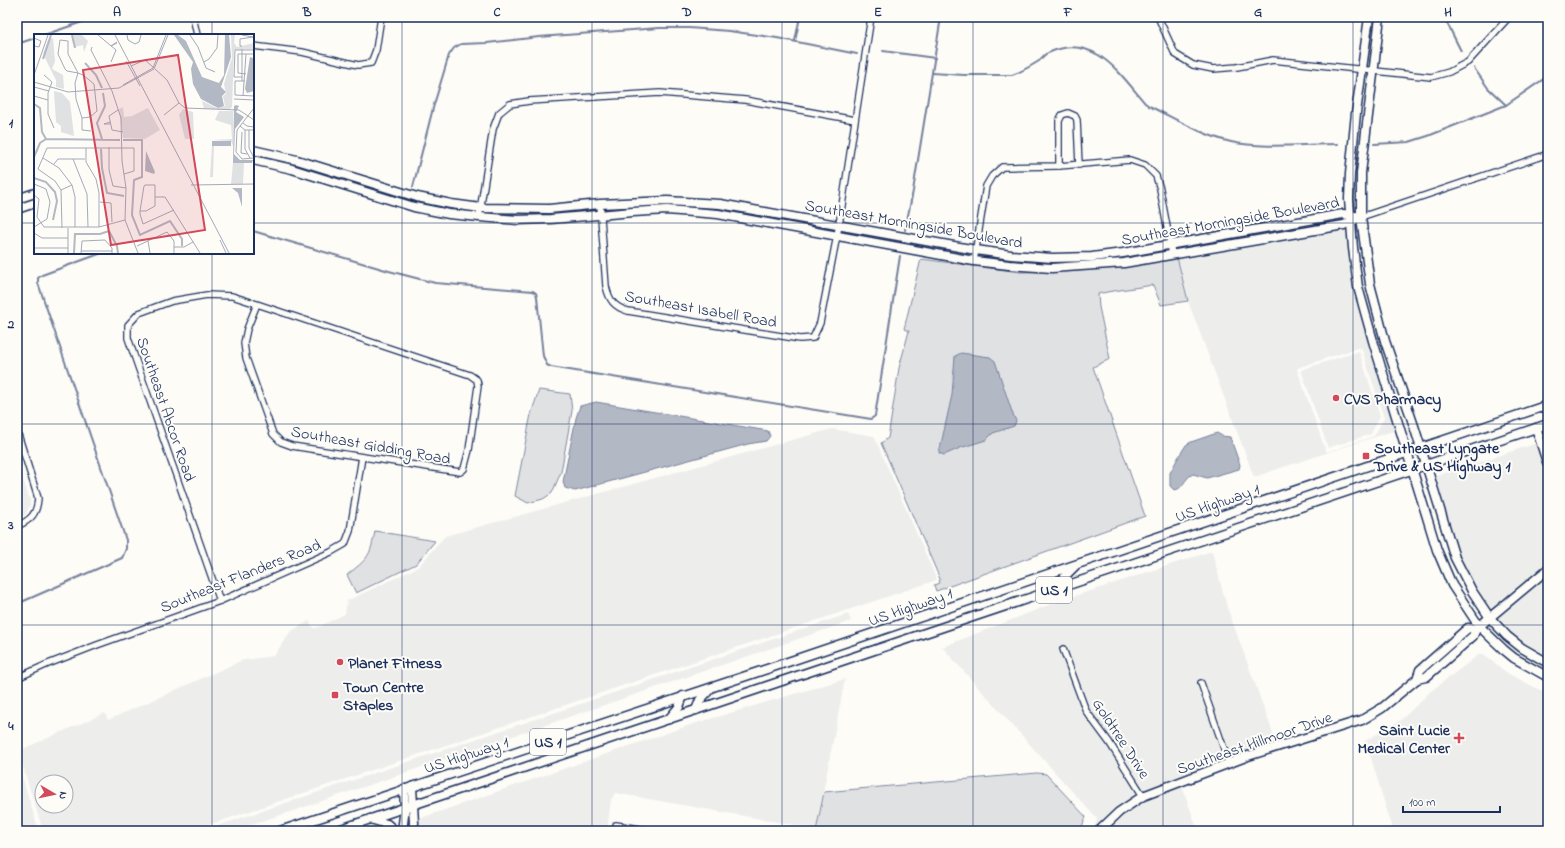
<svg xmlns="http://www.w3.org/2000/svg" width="1565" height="848" viewBox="0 0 1565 848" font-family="'Indie Flower',sans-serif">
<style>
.built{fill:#edeeec;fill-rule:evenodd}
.green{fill:#e0e1e3;stroke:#7e88a0}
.water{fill:#b3b8c5;stroke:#76819c}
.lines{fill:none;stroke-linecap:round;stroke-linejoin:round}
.stream{stroke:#76819c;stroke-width:2}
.street-casing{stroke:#1b2f5e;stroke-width:8}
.secondary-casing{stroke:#1b2f5e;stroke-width:11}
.primary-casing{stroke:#1b2f5e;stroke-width:11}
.street{stroke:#fdfcf7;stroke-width:5.5}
.secondary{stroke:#fdfcf7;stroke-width:8}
.primary{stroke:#fdfcf7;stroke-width:8}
.grid{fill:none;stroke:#1b2f5e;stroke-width:1;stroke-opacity:0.55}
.poi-dot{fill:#d1495b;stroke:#fdfcf7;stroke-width:1.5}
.labels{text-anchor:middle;stroke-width:4;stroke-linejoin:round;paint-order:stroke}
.shield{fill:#fdfcf7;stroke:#5f6c8c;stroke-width:1}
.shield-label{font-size:15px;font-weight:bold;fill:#1b2f5e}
.street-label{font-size:16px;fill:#1b2f5e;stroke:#fdfcf7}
.poi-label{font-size:16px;font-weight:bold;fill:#1b2f5e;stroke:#fdfcf7;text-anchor:start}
.inset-river{fill:none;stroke:#b3b8c5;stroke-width:2}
.inset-road{fill:none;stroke:#a3aaba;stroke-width:1}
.view{fill:#d1495b;fill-opacity:0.15;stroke:#d1495b;stroke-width:2}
.inset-edge{fill:none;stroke:#1b2f5e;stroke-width:2}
.neatline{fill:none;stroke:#1b2f5e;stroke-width:1.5}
.grid-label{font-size:13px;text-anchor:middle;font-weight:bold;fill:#1b2f5e}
</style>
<rect width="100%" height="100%" fill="#fdfcf7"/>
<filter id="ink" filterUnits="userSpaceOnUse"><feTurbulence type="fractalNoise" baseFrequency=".025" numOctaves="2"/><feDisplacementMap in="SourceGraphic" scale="8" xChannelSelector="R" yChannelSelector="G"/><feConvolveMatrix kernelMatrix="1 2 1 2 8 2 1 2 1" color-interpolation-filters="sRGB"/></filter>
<g filter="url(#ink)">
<g class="built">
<path d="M1347 227 1355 287 1369 342 1396 430 1254 477 1188 301 1177 257ZM1357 348H1361L1362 350 1384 418 1374 436 1327 452 1325 449 1297 369 1300 367Z"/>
<polygon points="1359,351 1380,416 1371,434 1328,448 1301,370"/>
<path d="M832 429 874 436 937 580 191 831H43L18 751 105 713 108 720 243 660 274 656 290 632 309 621 314 629 345 614 347 601 418 567 445 536ZM42 782H66V806H42Z"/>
<polygon points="1537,443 1548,478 1548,564 1490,612 1475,590 1459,557 1433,477"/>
<polygon points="17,462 30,500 30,506 25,515 17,518"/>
<polygon points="1212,551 1227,607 1277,744 1247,753 1141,793 1116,809 1095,831 1093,831 1097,819 942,647 1054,603"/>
<polygon points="1548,573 1548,659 1525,645 1510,633 1495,618"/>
<polygon points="848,614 851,621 284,814 229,831 202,831"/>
<polygon points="1490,622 1548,666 1548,672 1516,655 1506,647 1491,633 1486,625"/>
<polygon points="1481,653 1509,674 1548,694 1548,831 1393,831 1371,758 1363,742 1401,720 1431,691"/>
<polygon points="845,679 816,829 615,793 611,800 607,831 417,831 418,819 690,725"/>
<polygon points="1278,750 1182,786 1198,831 1104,831 1121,814 1145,799 1250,759"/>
<polygon points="17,761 39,831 17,831"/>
</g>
<g class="green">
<polygon points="1177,257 1188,301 1161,305 1153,285 1107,292 1098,294 1099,307 1110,359 1093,367 1145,516 936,591 934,585 939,583 940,579 881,443 888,438 899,368 909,331 904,329 921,259 1020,272 1075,271 1125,267"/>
<polygon points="539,390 570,394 572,411 561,472 552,493 543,499 528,503 515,496 531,414"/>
<path d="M375 531 435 541 416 564 356 593 347 575C368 558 370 558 375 531Z"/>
<polygon points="1037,773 1046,774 1086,817 1080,831 816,831 824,792"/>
</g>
<g class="water">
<polygon points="961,353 990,357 995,361 1012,412 1016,421 1014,426 993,433 986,440 960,448 944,455 939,453 952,395 955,356"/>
<polygon points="596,402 768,431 770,436 766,441 748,444 575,491 565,488 563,482 576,418 580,406"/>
<path d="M1217 433 1222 436 1230 437 1240 465 1239 469 1207 478 1193 474C1184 478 1183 490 1174 490L1170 486V473L1179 456 1186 445 1191 442Z"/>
</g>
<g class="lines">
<g class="stream">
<polyline points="1444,17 1461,51"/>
<polyline points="44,35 97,17"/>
<polyline points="795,41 800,17"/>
<polyline points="17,44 35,38"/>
<polyline points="883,51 935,58"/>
<polyline points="1474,68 1488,88 1506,105"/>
<path d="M932 73 964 75H1012C1021 72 1031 66 1039 61 1042 58 1044 54 1048 53 1094 32 1119 73 1145 103L1149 106C1176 119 1202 135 1231 142 1262 149 1306 144 1338 144"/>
<polyline points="1374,144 1409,142 1428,136 1506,105 1548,76"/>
<polyline points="413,187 433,108 449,55 454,48 461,44 487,43 539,37 659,28 689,28 729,31 777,38 857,54"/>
<polyline points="905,230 913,191 941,17"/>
<polyline points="253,231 389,271 435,283 533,291 536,293 537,297 543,356 547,365 551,367 871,419 875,416 900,256"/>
<polyline points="17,604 122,558 126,549 126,540 38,283 38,278 42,275 102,253"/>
</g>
<g class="street-casing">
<g id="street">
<polyline points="193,17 197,35"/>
<polyline points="1158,17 1175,54 1193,65 1213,69 1237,67 1273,60 1431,77 1449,72 1468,62 1509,17"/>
<polyline points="253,46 302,52 358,65 371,63 376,50 381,17"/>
<polyline points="1059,166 1059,121 1062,115 1068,113 1075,116 1077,120 1079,165"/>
<path d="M600 204 606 286C609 300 614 307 628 311L800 339 813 338 820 323 839 225 871 17"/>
<polyline points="479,217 493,129 499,113 510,104 529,101 660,93 745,100 855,120"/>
<polyline points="1361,217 1548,154"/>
<polyline points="974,261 986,186 992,176 1002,167 1059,166 1130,160 1145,165 1156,176 1160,189 1172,254"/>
<path d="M17 431 38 498C37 514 31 520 17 526"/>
<polyline points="220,601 128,338 128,325 139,313 172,301 207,295 232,296 257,304 470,375 477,380 478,386 469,450 464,469 460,472 292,446 281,442 273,434 246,358 244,343 247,329 257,304"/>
<polyline points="1063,649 1086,711 1109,742 1143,796"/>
<polyline points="17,678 48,664 97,645 220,601 331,552 345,544 350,531 362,457"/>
<polyline points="1201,683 1229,763"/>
<polyline points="616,825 652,831"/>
</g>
</g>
<g class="secondary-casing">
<g id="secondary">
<polyline points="1369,17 1356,113 1350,174 1349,199 1353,248 1358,287 1373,341 1437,550 1452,585 1479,626 1503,649 1514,658 1548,677"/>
<polyline points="1380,17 1361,173 1361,217 1370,284 1385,341 1414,426 1455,558 1472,591 1490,618 1507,636 1522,648 1548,663"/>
<polyline points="253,150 297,160 417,197 451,204 481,208 549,209 600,204 667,201 720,204 976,250 1011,255 1052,258 1092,257 1123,253 1343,214 1360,217"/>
<polyline points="253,160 292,169 414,207 449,214 479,217 518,220 551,219 633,212 667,210 718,214 974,261 1009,265 1052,268 1124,263 1344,225 1361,217"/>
<polyline points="17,199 35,193"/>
<polyline points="17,209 35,203"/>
<polyline points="1536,428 1548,465"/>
<polyline points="1417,679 1420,670 1468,628 1476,629"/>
<polyline points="412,787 414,823 413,831"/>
<polyline points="402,831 405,808 404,789"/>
<polyline points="1099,831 1119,812 1143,796 1248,756 1362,720 1382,708 1417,679 1426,677 1473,636 1476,629 1548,569"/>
</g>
</g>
<g class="primary-casing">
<g id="primary">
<polyline points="1060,588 1063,578 1075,566"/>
<polyline points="1042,593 1051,582 1052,573"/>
<polyline points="696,710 700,700 711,688"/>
<polyline points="669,719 679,707 683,696"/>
<polyline points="370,819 387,824 395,831"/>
<polyline points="280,831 767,669 1548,405"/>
<polyline points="335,831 1548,424"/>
</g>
</g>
<use href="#street" class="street"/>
<use href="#secondary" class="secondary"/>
<use href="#primary" class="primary"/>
</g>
</g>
<path class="grid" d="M212 17V35M402 17V831M592 17V831M782 17V831M973 17V831M1163 17V831M1353 17V831M17 223H35M253 223H1548M212 253V831M17 424H1548M17 625H1548"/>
<g class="poi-dot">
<circle cx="1336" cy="398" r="4"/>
<rect x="1362" y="452" width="8" height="8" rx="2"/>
<circle cx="340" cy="662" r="4"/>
<rect x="331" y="691" width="8" height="8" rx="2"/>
<path d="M1457 732h4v4h4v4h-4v4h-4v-4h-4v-4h4z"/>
</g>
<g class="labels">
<g class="shield">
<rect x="1036" y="577" width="36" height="26" rx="3"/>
<rect x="530" y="729" width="36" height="26" rx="3"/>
</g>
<g class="shield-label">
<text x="1054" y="595">US 1</text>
<text x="548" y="747">US 1</text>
</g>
<g class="street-label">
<text transform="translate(1230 220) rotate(-10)" y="6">Southeast Morningside Boulevard</text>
<text transform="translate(914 223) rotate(10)" y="6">Southeast Morningside Boulevard</text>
<text transform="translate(701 308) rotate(10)" y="6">Southeast Isabell Road</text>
<text transform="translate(167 409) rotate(71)" y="6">Southeast Abcor Road</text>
<text transform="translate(371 444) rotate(10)" y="6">Southeast Gidding Road</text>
<text transform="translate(1217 502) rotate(-19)" y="6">US Highway 1</text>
<text transform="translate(240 575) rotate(-22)" y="6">Southeast Flanders Road</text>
<text transform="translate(910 606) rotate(-19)" y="6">US Highway 1</text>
<text transform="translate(1122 738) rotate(57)" y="6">Goldtree Drive</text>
<text transform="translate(1254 742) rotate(-19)" y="6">Southeast Hillmoor Drive</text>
<text transform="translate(466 754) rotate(-18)" y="6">US Highway 1</text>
</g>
<g class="poi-label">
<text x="1344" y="404">CVS Pharmacy</text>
<text x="1374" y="453">Southeast Lyngate<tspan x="1374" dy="18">Drive &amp; US Highway 1</tspan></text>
<text x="348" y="668">Planet Fitness</text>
<text x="343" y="692">Town Centre<tspan x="343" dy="18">Staples</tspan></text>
<text x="1450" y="735" text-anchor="end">Saint Lucie<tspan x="1450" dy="18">Medical Center</tspan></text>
</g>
</g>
<g transform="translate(34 34)">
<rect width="220" height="220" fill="#fdfcf7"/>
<path d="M39 1H48L54 7 50 18 49 11 41 13ZM197 1H201L200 9 203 13 220 9V15L200 16 198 73 196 75H170L168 67 183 74 191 72 189 62 192 60 190 50 198 24ZM19 4 21 27 18 35 29 41 30 55 22 53V46L9 20 14 6ZM20 57 28 59 36 68 40 102 27 98V92L22 88ZM89 73 90 83 98 82 114 74 126 96 111 105 89 104 85 75ZM149 75 159 78 160 105H151L145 81ZM185 77H199V112L197 107 177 106 198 105 197 91 181 86ZM178 112H180L179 143H176ZM199 129H210L209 150H197Z" fill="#e0e1e3"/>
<path d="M140 1H144L152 7 168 43 185 49 190 41 191 1H195L197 23 187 53 192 58 188 62 190 72 184 74 167 65 159 50 157 35 159 28ZM216 23 219 24 220 57 213 59 211 55ZM202 71 205 72 202 78 210 83 201 95 200 120 206 126H219L218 129H199L200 72ZM178 107H197V112H178ZM112 117 121 138 120 140 111 137ZM198 154H208V173L204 159Z" fill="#b3b8c5"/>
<path class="inset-river" d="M38 1 41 14M9 25 17 1M51 29 62 41 68 54M0 70 6 74 8 98 12 105 86 106M68 105 63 89 71 72 69 59M89 106H108V143L100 146 98 181 106 201 136 187 148 205V212M67 115 68 134 73 159 90 162M0 123 6 109 12 105M0 144 12 148 21 158 23 167 19 186M40 219 41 200H66L75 197 83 212 84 219"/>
<path class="inset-road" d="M64 1 82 16 77 28M81 1 195 219M93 1 94 6 101 10 105 8 107 1M156 1 164 13 172 34 181 38M0 4 7 7 5 13 0 12M83 8 77 12 83 9M208 12H206V5L219 3 208 1M58 13 57 16 78 57 87 84 88 127 92 154 91 186 104 219M92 27 106 52M170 28 175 25 183 14 184 1M97 32 111 26 120 34M121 35 133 46 145 69 151 74 205 76 220 86M212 40 204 39V20H220M0 41 14 1M10 41 18 48 14 59V80L20 94M208 43H200L201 16H220M208 47V15M211 47H201V61L220 62M0 48 34 58 85 54 120 35 134 1M89 51 119 34 132 1M0 53 15 57M0 62 14 66M209 62 212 20M200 65 220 66M220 74 203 96 202 118 208 125 220 124M84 76 75 82 78 96 89 98M130 81 145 69M48 84 56 83 63 77 60 50 49 41 44 39 33 37 31 35 24 20 26 6 34 7V20L43 37 44 39 41 49 42 65 48 84V96L57 97M76 88 70 90H76M209 89 213 92 220 93M206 92 211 96H220M211 96V115L216 124M215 96V114L220 124M208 98 207 119 213 120M75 113V136L79 152 92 154M52 114V128L62 145 65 159V193M9 124 25 134 38 151 41 163V193M39 125 53 160 54 193M20 130 24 125H51M0 150 12 155 16 168 13 185 0 193M157 151 220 150M27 156 38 151M0 161 5 165 3 183 10 193H65L91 186M121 163H131L166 219M66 168 77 169 78 188M106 177H112L121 172V151H111L110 152 106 177V180L109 190 140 176M28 194 27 156 21 147 4 135 13 114H100V137L90 140M34 194V219M0 199 8 204H34M186 206 192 219M114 207 116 219M103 212 133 198 140 207V219M140 213H150L159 208M0 214H34M47 217H78M47 219 48 207 71 206 78 214V219"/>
<path class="view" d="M144 21 171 196 77 211 49 36Z"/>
<rect width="220" height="220" class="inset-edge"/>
</g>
<rect width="1565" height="848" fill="none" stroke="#fdfcf7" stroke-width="44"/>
<g transform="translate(54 794) rotate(99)"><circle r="19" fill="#fdfcf7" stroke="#a3aaba"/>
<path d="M0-3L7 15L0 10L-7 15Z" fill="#d1495b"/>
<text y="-6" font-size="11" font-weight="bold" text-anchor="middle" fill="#1b2f5e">N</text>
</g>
<path d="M1403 806v6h97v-6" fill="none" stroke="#1b2f5e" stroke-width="2"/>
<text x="1409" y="806" font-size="12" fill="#1b2f5e" stroke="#fdfcf7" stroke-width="3" paint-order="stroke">100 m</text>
<rect x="22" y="22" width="1521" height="804" class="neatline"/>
<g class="grid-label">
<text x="117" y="16">A</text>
<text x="307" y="16">B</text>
<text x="497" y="16">C</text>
<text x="687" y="16">D</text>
<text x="878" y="16">E</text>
<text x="1068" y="16">F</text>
<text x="1258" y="16">G</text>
<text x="1448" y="16">H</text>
<text x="11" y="127">1</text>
<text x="11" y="328">2</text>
<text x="11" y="529">3</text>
<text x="11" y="730">4</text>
</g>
</svg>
